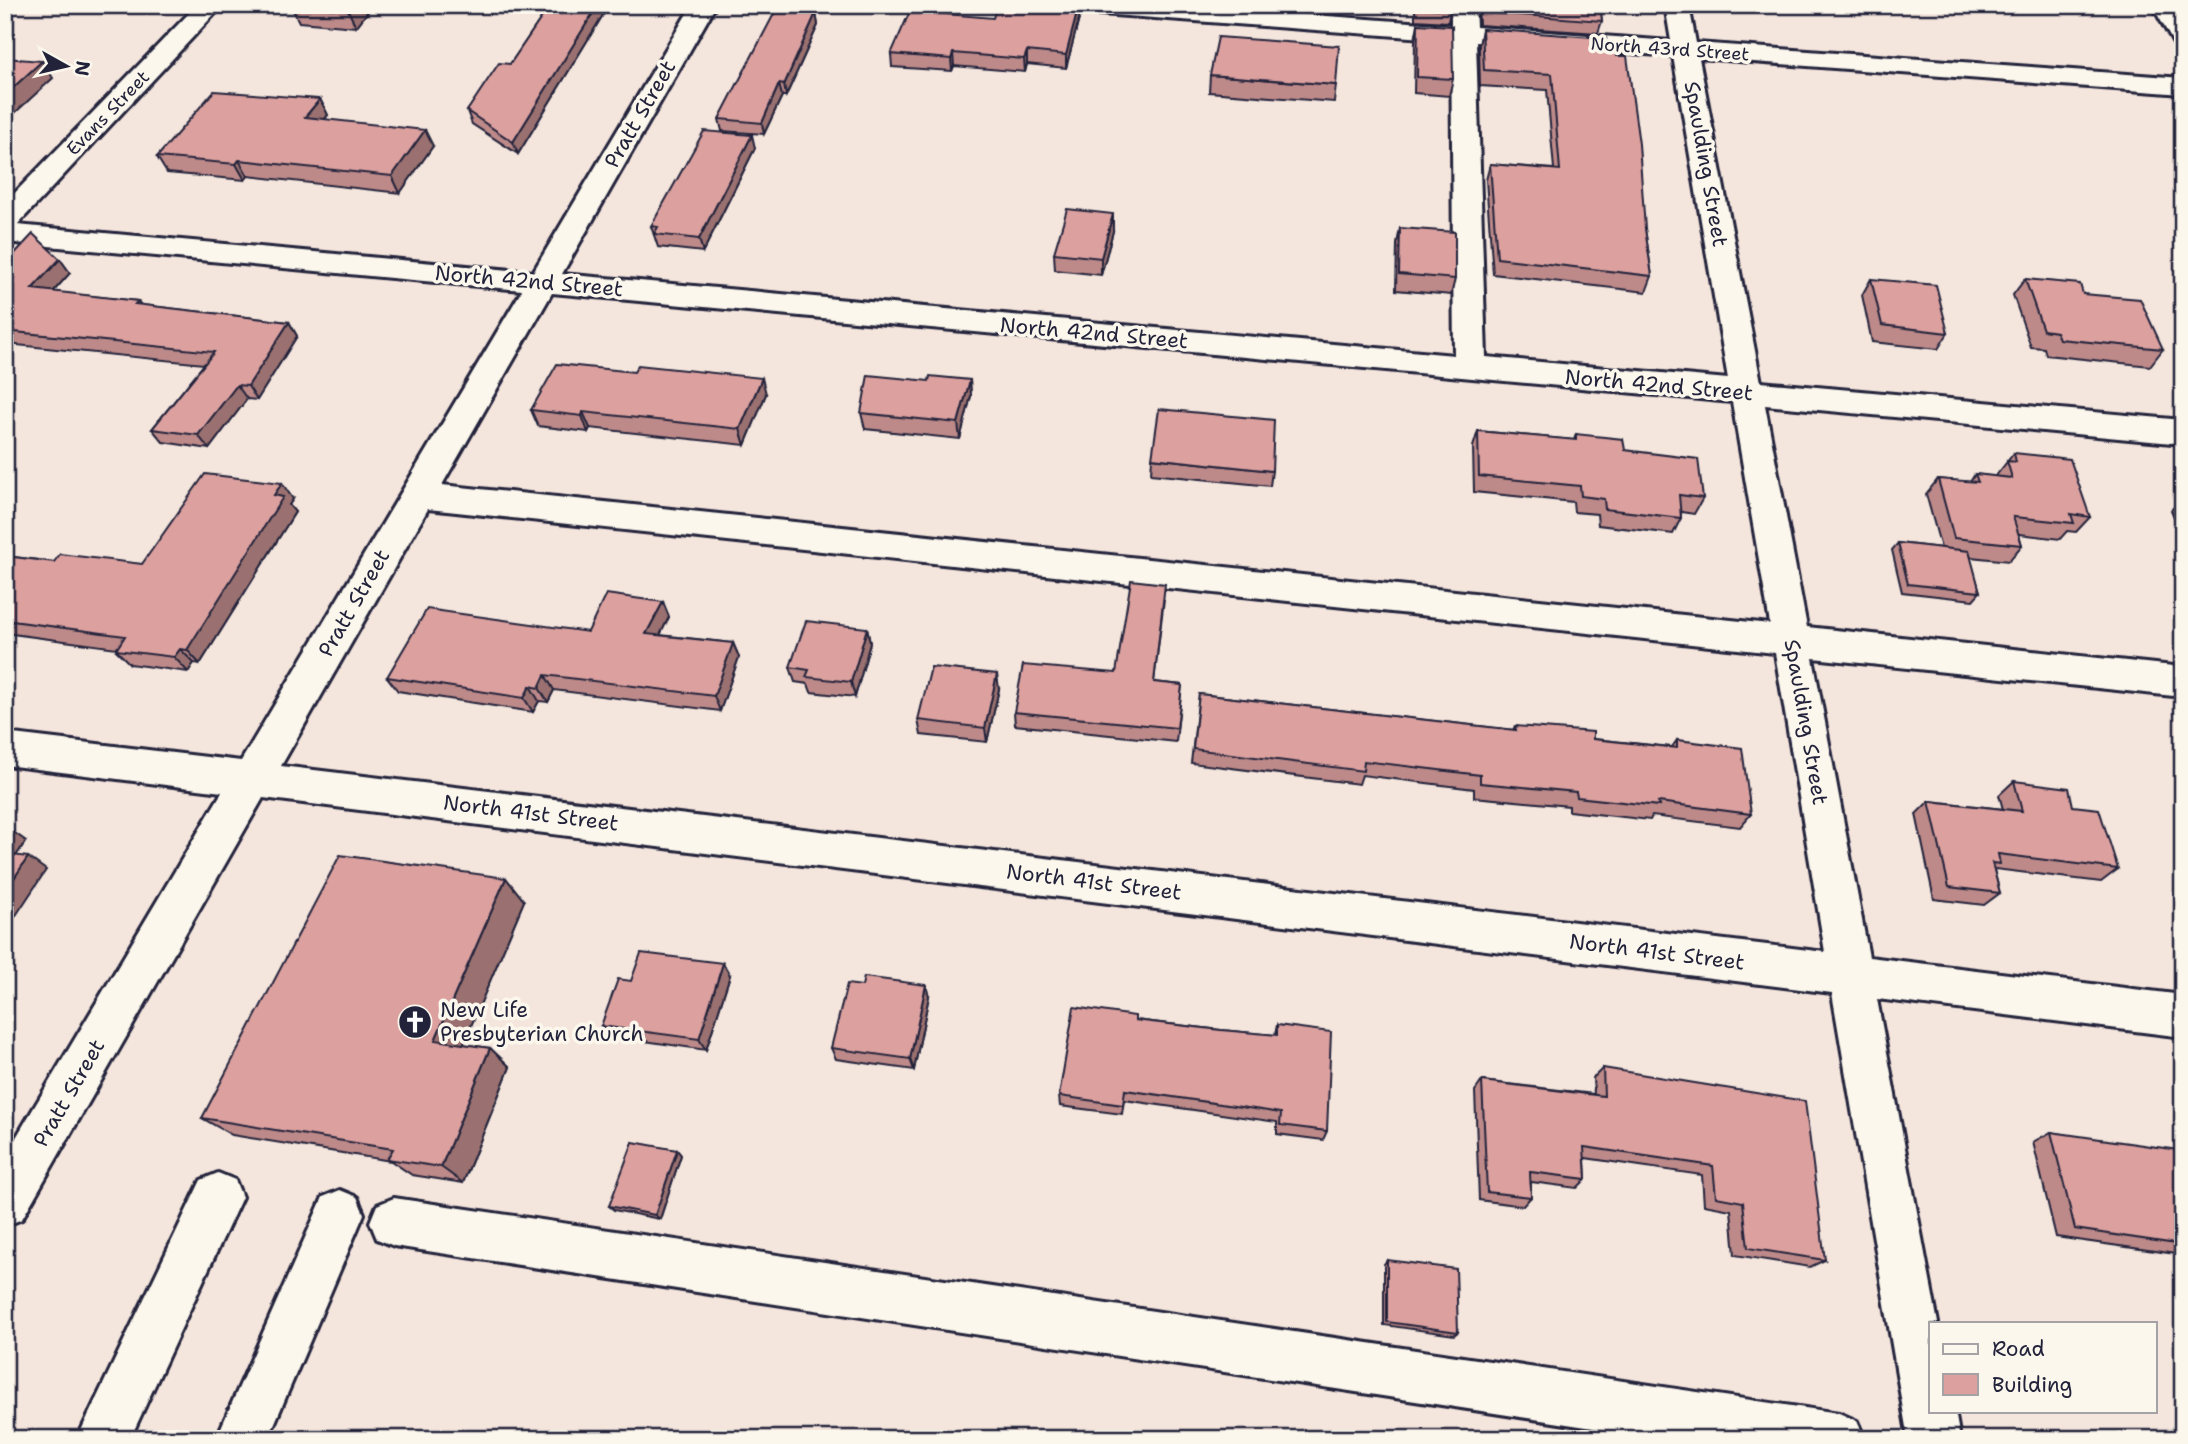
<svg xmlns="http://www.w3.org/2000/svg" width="2188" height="1444" viewBox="0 0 2188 1444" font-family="'Shantell Sans',sans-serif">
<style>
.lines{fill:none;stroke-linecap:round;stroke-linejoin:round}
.minor-casing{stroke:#22223b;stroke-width:6}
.minor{fill:#fbf7ec;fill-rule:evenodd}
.wall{fill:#bd8a89;stroke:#22223b;stroke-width:2}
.shaded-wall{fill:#9a716f;stroke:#22223b;stroke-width:2}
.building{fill:#dca19f;stroke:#22223b;stroke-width:2}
.labels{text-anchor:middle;stroke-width:7;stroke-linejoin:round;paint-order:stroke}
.far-street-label{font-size:18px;fill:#22223b;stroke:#fbf7ec}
.street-label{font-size:21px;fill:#22223b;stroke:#fbf7ec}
.poi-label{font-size:21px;fill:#22223b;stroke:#fbf7ec;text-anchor:start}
</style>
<rect width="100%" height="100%" fill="#f5e6dd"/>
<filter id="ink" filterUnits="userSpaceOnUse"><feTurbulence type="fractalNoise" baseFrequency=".0143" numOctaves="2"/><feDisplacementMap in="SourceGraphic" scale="14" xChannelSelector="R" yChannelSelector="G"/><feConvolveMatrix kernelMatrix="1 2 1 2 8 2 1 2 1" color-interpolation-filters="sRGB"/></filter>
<g filter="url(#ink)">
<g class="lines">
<g class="minor-casing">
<g id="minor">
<path d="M197 5H223L17 225 533 272 692 5H716L562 274 1454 355 1451 40 1073 12 1064 10 1061 5H1178L1451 25V5H1475L1476 27 1671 41 1665 5H1689L1696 43 2183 78V94L1699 58 1761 382 2183 420V444L1765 405 1807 627 2183 667V697L1813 658 1869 957 2183 995V1037L1877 999 1938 1323H1931V1411H1955L1960 1439H1908L1832 993 263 798 22 1219 5 1226V1156L222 792 5 765V733L241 761 522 290 5 242V203ZM1476 42 1673 56 1728 379 1486 357ZM552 293 1732 402 1770 624 442 485ZM428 509 1775 653 1825 952 281 766Z"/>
<polygon points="2152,5 2176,5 2183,16 2183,47 2174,44"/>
<polygon points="218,1173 235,1180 242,1197 130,1439 77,1439 201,1180"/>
<polygon points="340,1190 357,1197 364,1214 268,1439 216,1439 323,1197"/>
<polygon points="394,1198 1839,1413 1857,1421 1865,1439 1665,1439 394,1246 377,1239 370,1222 377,1205"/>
</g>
</g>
<use href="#minor" class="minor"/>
</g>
<g class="wall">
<polygon points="373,5 356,27 299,22 291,6"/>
<polygon points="550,5 609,5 518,154 472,124 467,111 510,64"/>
<polygon points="1415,5 1451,5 1448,22 1415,20"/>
<polygon points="1478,5 1600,5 1602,21 1598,33 1479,25"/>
<polygon points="816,13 818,25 786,96 782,96 764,134 722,131 719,119"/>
<polygon points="1080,15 1066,68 1027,64 1025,72 954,66 952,71 892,67 891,54"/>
<polygon points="1418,24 1453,79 1449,96 1414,93 1415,40"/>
<polygon points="1482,29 1608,51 1645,229 1652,276 1646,292 1493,274 1486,180 1490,164 1554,169 1547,90 1480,86 1479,45"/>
<polygon points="1210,75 1336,85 1334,102 1209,92"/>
<polygon points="320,99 328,115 324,119 433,146 400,193 248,176 245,180 167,173 157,157"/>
<polygon points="755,148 703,252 658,247 651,226"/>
<polygon points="1400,228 1455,279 1451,295 1396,290 1397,244"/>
<polygon points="1113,231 1101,275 1055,270 1054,253"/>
<polygon points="60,259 70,273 53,292 138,301 141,305 289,322 297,336 257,400 247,399 209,449 163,442 152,429 204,364 7,344 5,345 5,264"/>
<polygon points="1871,279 1948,333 1938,349 1872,342 1862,295"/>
<polygon points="2025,279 2083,294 2163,349 2150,366 2046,355 2044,348 2031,347 2013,295"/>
<polygon points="970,380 971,396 960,439 865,429 861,413 929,381"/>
<polygon points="766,394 745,445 590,428 588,432 538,426 531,410"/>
<polygon points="1478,431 1574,440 1576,434 1625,450 1703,498 1694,514 1681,512 1681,518 1673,534 1598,525 1597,514 1574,512 1573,502 1474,492 1473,447"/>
<polygon points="2014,453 2090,517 2076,532 2067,531 2060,539 2019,534 2022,545 2009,561 1970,557 1980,592 1973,600 1902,592 1892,550 1898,543 1941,548 1926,494 1938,479 1970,482 1975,474 1995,477"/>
<polygon points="1152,458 1272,471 1270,486 1151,474"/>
<polygon points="2183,498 2183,538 2171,510"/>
<polygon points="293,499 289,505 295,512 200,664 194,663 188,672 130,664 116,650 117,648 5,633 5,556 54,562 142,564"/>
<polygon points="1164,599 1154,682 1182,685 1176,742 1015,725 1014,712 1116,673"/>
<polygon points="663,602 669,617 660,635 733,643 739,657 720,711 554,690 548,702 539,701 533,712 398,691 387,677 588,632"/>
<polygon points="867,628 870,643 855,697 811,692 808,684 795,682 790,667"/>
<polygon points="999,689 987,742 921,735 918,720"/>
<polygon points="1199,694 1513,730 1515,726 1593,739 1672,747 1677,740 1751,814 1740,827 1652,816 1650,820 1569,811 1569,806 1474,797 1474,789 1362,775 1359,784 1191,763"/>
<polygon points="2014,781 2073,806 2118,869 2101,882 1995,869 1994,870 2000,893 1984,905 1934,899 1916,814 1929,801 2003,809 1999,795"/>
<polygon points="506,878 524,901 463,1044 490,1048 510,1067 463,1183 412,1175 391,1161 232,1135 202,1118"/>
<polygon points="730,975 706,1050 610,1036 601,1026"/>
<polygon points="929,996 914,1070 836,1059 831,1048"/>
<polygon points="1135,1020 1221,1030 1275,1035 1277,1025 1327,1131 1323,1140 1277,1134 1277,1122 1124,1100 1122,1114 1060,1106 1059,1096"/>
<polygon points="1603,1068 1825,1260 1810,1267 1735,1255 1731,1210 1704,1205 1702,1175 1585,1158 1586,1179 1577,1188 1531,1182 1531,1197 1523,1206 1479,1200 1475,1091 1482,1081 1594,1094 1593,1078"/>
<polygon points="2051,1132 2183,1154 2183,1255 2056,1237 2033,1142"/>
<polygon points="677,1150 681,1155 660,1219 614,1210 609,1206"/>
<polygon points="1387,1260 1458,1332 1454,1335 1384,1325 1384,1264"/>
</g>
<g class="shaded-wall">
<polygon points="353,5 373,5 356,27 348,10"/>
<polygon points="598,5 609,5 518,154 513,142"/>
<polygon points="1079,5 1080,15 1066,68 1066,55"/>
<polygon points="816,13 818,25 786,96 784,85"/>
<polygon points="1027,51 1027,64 1025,72 1024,59"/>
<polygon points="953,53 954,66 952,71 951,59"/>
<polygon points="42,61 53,78 5,122 5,95"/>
<polygon points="779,84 782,96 764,134 762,123"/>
<polygon points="320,99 328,115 313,133 305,117"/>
<polygon points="425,130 433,146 400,193 392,176"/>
<polygon points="752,135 755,148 703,252 699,239"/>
<polygon points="239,160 248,176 245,180 236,164"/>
<polygon points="1113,214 1113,231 1101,275 1101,258"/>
<polygon points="60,259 70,273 43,303 32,289"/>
<polygon points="289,322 297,336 257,400 248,386"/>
<polygon points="762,378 766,394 745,445 740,429"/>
<polygon points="970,380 971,396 960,439 958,423"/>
<polygon points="237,385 247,399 209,449 198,435"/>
<polygon points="583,412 590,428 588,432 582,416"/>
<polygon points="282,483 293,499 289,505 295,512 200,664 187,650 274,495"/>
<polygon points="663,602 669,617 653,649 646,634"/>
<polygon points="867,628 870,643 855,697 851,682"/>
<polygon points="733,643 739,657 720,711 714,696"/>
<polygon points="180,649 194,663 188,672 174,657"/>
<polygon points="997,674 999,689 987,742 985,728"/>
<polygon points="545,675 554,690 548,702 539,688"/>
<polygon points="530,686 539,701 533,712 524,698"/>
<polygon points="8,828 26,841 10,865 5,861 5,832"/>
<polygon points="28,857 46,870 5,932 5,892"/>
<polygon points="506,878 524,901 457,1059 435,1040"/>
<polygon points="723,963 730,975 706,1050 699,1039"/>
<polygon points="926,985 929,996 914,1070 910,1059"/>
<polygon points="490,1048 510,1067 463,1183 441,1167"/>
<polygon points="677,1150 681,1155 660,1219 655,1215"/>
</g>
<g class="building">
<polygon points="292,5 353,5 348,10"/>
<polygon points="550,5 598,5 513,142 467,111 499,63 510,64"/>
<polygon points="997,5 1079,5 1066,55 1027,51 1024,59 953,53 951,59 891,54 910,11 993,18"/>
<polygon points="1418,5 1451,5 1451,10 1418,7"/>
<polygon points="1481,5 1600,5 1602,21 1482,12"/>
<polygon points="776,10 816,13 784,85 779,84 762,123 719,119"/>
<polygon points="1418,24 1452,26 1453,79 1417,77"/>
<polygon points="1482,29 1606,38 1608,51 1616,52 1616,56 1627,56 1639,144 1645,229 1652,276 1497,258 1490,164 1560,170 1552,74 1484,70"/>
<polygon points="1218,37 1339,46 1336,85 1210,75"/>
<polygon points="5,58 42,61 5,95"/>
<polygon points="214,91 320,99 305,117 425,130 392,176 239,160 236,164 157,157"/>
<polygon points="704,131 752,135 699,239 654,234 658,227 651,226"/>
<polygon points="1067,209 1113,214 1101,258 1054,253"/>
<polygon points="1400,228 1455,232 1455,279 1399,274"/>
<polygon points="33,234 60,259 32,289 138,301 135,304 289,322 248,386 237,385 198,435 152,429 214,352 5,331 5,264"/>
<polygon points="1871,279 1936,285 1948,333 1882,325"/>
<polygon points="2025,279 2080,284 2083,294 2140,299 2163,349 2059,339 2056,332 2043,330"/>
<polygon points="557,364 634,372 638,365 762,378 740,429 583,412 582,416 531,410"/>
<polygon points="868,375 929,381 930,376 970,380 958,423 861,413"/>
<polygon points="1159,409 1274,420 1272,471 1152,458"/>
<polygon points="1478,431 1576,440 1576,434 1623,439 1625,450 1698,459 1703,498 1679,495 1681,518 1605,509 1604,499 1581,496 1580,486 1479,476"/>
<polygon points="2014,453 2070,459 2090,517 2071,514 2074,523 2013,517 2022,545 1954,538 1938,479 1978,482 1975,474 2012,478 2007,461 2016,462"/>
<polygon points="205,474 282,483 274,495 283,497 187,650 180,649 174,657 116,650 125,636 5,620 5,556 54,562 60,554 142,564"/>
<polygon points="1898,543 1969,551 1980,592 1908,584"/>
<polygon points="1131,580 1165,584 1154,682 1182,685 1177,728 1014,712 1023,665 1116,673"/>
<polygon points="606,594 663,602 646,634 733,643 714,696 545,675 539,688 530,686 524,698 387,677 427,609 588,632"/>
<polygon points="806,621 867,628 851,682 806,677 809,670 790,667"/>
<polygon points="931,667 997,674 985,728 918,720"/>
<polygon points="1199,694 1516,730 1515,726 1593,732 1593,739 1677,748 1677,740 1742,748 1751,814 1658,802 1659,806 1577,797 1576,792 1480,783 1480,775 1364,761 1363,771 1193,749"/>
<polygon points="2014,781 2069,788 2073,806 2099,809 2118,869 1998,854 2000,864 1992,863 2000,893 1949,887 1929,801 2022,811"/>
<polygon points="5,854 28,857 5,892"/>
<polygon points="340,855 506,878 435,1040 490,1048 441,1167 387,1159 393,1149 202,1118"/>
<polygon points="641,953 723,963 699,1039 601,1026 618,979 631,981"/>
<polygon points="864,977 926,985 910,1059 831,1048 847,984 862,986"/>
<polygon points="1074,1007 1135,1016 1135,1020 1221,1030 1277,1035 1277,1025 1331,1032 1327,1131 1280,1125 1281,1113 1125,1090 1123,1105 1059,1096"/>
<polygon points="1603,1068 1805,1101 1825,1260 1748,1248 1743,1202 1716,1197 1713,1166 1584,1147 1586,1179 1530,1172 1531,1197 1487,1192 1482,1081 1604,1096"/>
<polygon points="2051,1132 2178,1150 2180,1154 2183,1154 2183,1245 2075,1229"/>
<polygon points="633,1142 677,1150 655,1215 609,1206"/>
<polygon points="1387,1260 1456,1269 1458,1332 1387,1322"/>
</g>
</g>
<defs>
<g id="church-disc" transform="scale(1.75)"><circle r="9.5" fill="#22223b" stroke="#fbf7ec"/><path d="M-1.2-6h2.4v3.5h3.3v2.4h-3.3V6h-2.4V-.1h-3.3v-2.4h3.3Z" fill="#fff"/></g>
</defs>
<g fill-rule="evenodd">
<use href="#church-disc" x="415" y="1022"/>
</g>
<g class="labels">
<g class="far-street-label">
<text transform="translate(1670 49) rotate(4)" y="6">North 43rd Street</text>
<text transform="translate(108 113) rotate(-46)" y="6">Evans Street</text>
</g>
<g class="street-label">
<text transform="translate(640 114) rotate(-60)" y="7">Pratt Street</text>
<text transform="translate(1706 164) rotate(80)" y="7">Spaulding Street</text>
<text transform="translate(529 281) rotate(5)" y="7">North 42nd Street</text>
<text transform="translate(1094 333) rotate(5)" y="7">North 42nd Street</text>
<text transform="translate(1659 385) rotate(5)" y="7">North 42nd Street</text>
<text transform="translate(354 603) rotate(-60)" y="7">Pratt Street</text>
<text transform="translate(1806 722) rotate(80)" y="7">Spaulding Street</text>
<text transform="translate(531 813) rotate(7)" y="7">North 41st Street</text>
<text transform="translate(1094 882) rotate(7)" y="7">North 41st Street</text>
<text transform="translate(1657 952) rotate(7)" y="7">North 41st Street</text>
<text transform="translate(69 1093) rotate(-60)" y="7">Pratt Street</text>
</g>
<g class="poi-label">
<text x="440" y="1017">New Life<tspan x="440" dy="24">Presbyterian Church</tspan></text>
</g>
</g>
<rect width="2188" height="1444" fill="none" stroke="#fbf7ec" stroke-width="28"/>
<rect x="14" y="14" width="2160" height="1416" fill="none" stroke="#22223b" stroke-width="2.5" filter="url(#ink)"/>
<rect x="1929" y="1322" width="228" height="91" fill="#fbf7ec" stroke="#a4a2a5" stroke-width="2"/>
<rect x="1943" y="1344" width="35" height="10" fill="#fbf7ec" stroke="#a4a2a5" stroke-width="2"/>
<text x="1992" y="1356" font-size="21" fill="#22223b">Road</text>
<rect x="1943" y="1374" width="35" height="21" fill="#dca19f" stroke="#a4a2a5" stroke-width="2"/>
<text x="1992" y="1392" font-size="21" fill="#22223b">Building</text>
<g transform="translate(66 66) rotate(98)" stroke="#fbf7ec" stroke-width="5" paint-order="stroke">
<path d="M0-5L12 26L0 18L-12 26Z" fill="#22223b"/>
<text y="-10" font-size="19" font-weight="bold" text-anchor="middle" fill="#22223b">N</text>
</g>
</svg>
